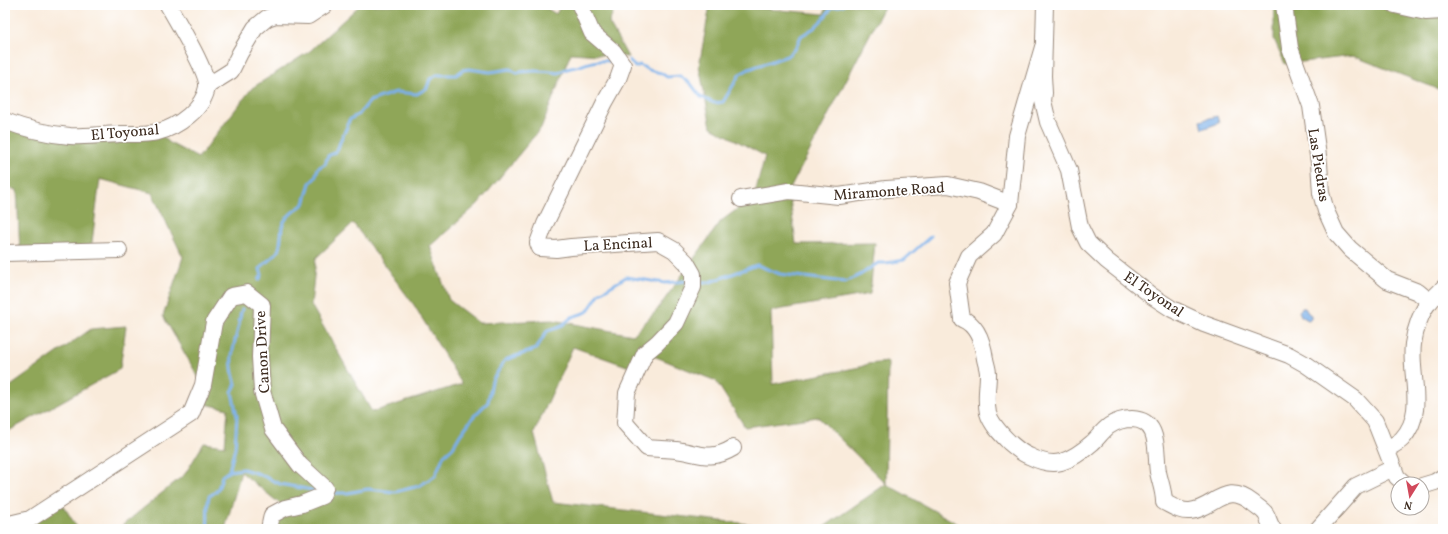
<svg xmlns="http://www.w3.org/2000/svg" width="1448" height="534" viewBox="0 0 1448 534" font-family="Vollkorn,serif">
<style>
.forest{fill:#8fa658;stroke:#65683b;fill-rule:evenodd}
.water{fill:#7bb0e9;stroke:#5b6d84}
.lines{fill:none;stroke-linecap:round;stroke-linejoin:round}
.stream{stroke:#7bb0e9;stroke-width:3}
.minor-casing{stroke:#9a8a7c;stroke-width:18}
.minor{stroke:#fff;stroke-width:16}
.labels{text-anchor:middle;stroke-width:3.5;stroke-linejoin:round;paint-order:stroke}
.street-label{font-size:15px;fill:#3b2a1e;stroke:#fff}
</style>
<rect width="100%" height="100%" fill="#fff"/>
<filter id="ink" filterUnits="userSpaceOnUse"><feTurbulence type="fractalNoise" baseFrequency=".025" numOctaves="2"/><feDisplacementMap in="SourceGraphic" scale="8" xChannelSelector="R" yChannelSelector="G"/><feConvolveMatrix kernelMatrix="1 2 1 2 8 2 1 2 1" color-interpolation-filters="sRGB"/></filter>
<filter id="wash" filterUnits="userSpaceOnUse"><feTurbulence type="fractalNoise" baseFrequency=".012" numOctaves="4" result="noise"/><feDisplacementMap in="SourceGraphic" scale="16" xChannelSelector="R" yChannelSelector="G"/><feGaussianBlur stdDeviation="0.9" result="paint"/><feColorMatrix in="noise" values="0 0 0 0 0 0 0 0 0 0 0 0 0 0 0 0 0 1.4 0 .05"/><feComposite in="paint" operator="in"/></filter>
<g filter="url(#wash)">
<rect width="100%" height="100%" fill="#f9ebdb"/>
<g class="forest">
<path d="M360 5H541L556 14 561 5H616L609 23 628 57 571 53 541 128 477 205 430 246 449 300 479 323 553 320 633 335 657 310 721 221 754 197 765 156 711 127 699 66 710 5H724L824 14 827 5H885L789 191 796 244 875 243 870 294 771 311 773 384 860 367 868 364 888 362 886 484 967 529H821L886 484 818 417 745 427 716 381 646 353 638 370 573 347 534 433 553 502 793 529H269L285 508 241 472 225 529H118L185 474 204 443 225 446 228 409 196 402 203 385 163 316 183 257 152 193 100 179 91 250 20 253 17 190 5 187V121L37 130 158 132 170 143 198 158 252 88 310 51ZM353 223 414 305 462 384 372 412 311 305 316 258Z"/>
<polygon points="1274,5 1395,5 1443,11 1443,91 1353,56 1285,64 1274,39"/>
<polygon points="126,326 120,369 5,433 5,390 91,329"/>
<polygon points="60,500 78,529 34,529 30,519"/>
</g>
<g class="water">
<polygon points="1217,116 1219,123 1202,129 1200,121"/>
<polygon points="1302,308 1305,308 1308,313 1311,315 1311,319 1308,320 1301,316 1299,311"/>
</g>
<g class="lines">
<g class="stream">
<polyline points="629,60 635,67 640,65 649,70 661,73 667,77 680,76 691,84 701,97 714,103 723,102 740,74 749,69 787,56 796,48 801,36 814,28 824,18 832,7 844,5"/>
<path d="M259 280 262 275 260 269C265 261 276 257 279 249 281 242 281 234 282 227 284 217 296 209 304 204L310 183 315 178 318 168 325 164 328 156C342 150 337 145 343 135 346 129 348 127 349 120L359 114 370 101 396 92 417 94 427 88 430 79 437 75H456L463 70 469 69 490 72 510 69 517 73C528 70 547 71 558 73 569 66 570 69 580 66 590 62 598 60 609 61"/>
<polyline points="697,282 710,282 757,265 780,274 845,282 860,275 878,263 886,263 904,260 931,236"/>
<polyline points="229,471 243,469 259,474 280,484 317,491"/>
<polyline points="335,493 347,493 368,489 395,492 419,486 435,476 444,455 453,447 460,435 474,416 488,402 492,381 505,360 536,349 547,331 560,327 572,317 587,312 600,293 626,277 665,283 687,281"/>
<path d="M207 529C209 518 206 507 209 496 219 491 219 487 222 476L229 471 235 448 237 416 232 392 236 384C227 359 234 348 239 324 240 319 240 314 242 309"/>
</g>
</g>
</g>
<g filter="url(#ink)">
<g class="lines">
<g class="minor-casing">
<g id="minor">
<path d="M580 5 592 33 613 51 623 65 618 79 605 102 545 224 538 243 540 248 556 249 571 247 658 241 674 250 686 262 693 274V287L676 323 657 343 645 353 627 393 625 423 647 448C657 449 666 449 676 450 699 453 710 462 733 448"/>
<polyline points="1045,5 1043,76 1044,93 1043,101 1048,122 1069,170 1080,227 1088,243 1107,261 1152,296 1172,309 1204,324 1289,355 1305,364 1355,399 1375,421 1397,477 1405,484"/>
<polyline points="1284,5 1290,48 1311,106 1319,163 1321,193 1326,211 1336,233 1350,249 1387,280 1418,292 1430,302"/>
<polyline points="1395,5 1426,12 1443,11"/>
<path d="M1043 47 1017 136 1010 204 994 234 969 256 957 283 962 319C978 325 983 344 985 359 986 364 988 369 988 374 988 387 985 399 988 413 991 424 1001 434 1009 442 1015 447 1021 453 1029 456 1039 461 1050 465 1061 462 1071 459 1083 451 1092 443 1098 438 1102 431 1109 426 1115 422 1124 419 1132 419 1161 420 1155 452 1158 472 1160 482 1164 491 1164 502 1172 506 1180 512 1190 511 1214 509 1225 480 1253 503 1256 506 1262 509 1265 513 1268 516 1269 524 1273 529"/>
<polyline points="207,86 231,71 240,53 255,28 267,18 276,15 308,16 325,5"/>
<path d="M5 121C25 129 48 134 70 136 86 137 103 135 119 134 131 134 145 135 158 132 178 127 204 108 207 87 209 74 176 19 168 5"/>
<polyline points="741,199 789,191 839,196 886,189 948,185 979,192 1010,204"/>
<polyline points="5,253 119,250"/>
<path d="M1387 449C1392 446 1398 443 1402 439 1427 412 1409 375 1413 344 1415 330 1421 311 1430 301 1435 296 1439 293 1443 288"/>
<polyline points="1422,486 1435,482 1443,477"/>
<polyline points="5,525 30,519 191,414 203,385 214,322 231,296 247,293 262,305 260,357 262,391 273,429 300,465 325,488 322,496 302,504 285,508 272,515 269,529"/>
<polyline points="1318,529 1356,486 1393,468"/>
</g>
</g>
<use href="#minor" class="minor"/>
</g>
</g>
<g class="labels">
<g class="street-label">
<text transform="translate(125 132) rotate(-5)" y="5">El Toyonal</text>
<text transform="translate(1319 165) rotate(81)" y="5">Las Piedras</text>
<text transform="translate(889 191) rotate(-4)" y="5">Miramonte Road</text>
<text transform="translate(618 244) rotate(-3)" y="5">La Encinal</text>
<text transform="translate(1154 294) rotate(34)" y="5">El Toyonal</text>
<text transform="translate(262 352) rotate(-93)" y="5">Canon Drive</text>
</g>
</g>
<rect width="1448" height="534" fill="none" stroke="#fff" stroke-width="20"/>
<g transform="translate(1410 496) rotate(191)"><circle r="19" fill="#ffffff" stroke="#b1aaa5"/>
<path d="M0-3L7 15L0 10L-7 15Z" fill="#d1495b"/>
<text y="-6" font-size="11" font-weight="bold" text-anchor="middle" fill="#3b2a1e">N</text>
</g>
</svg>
